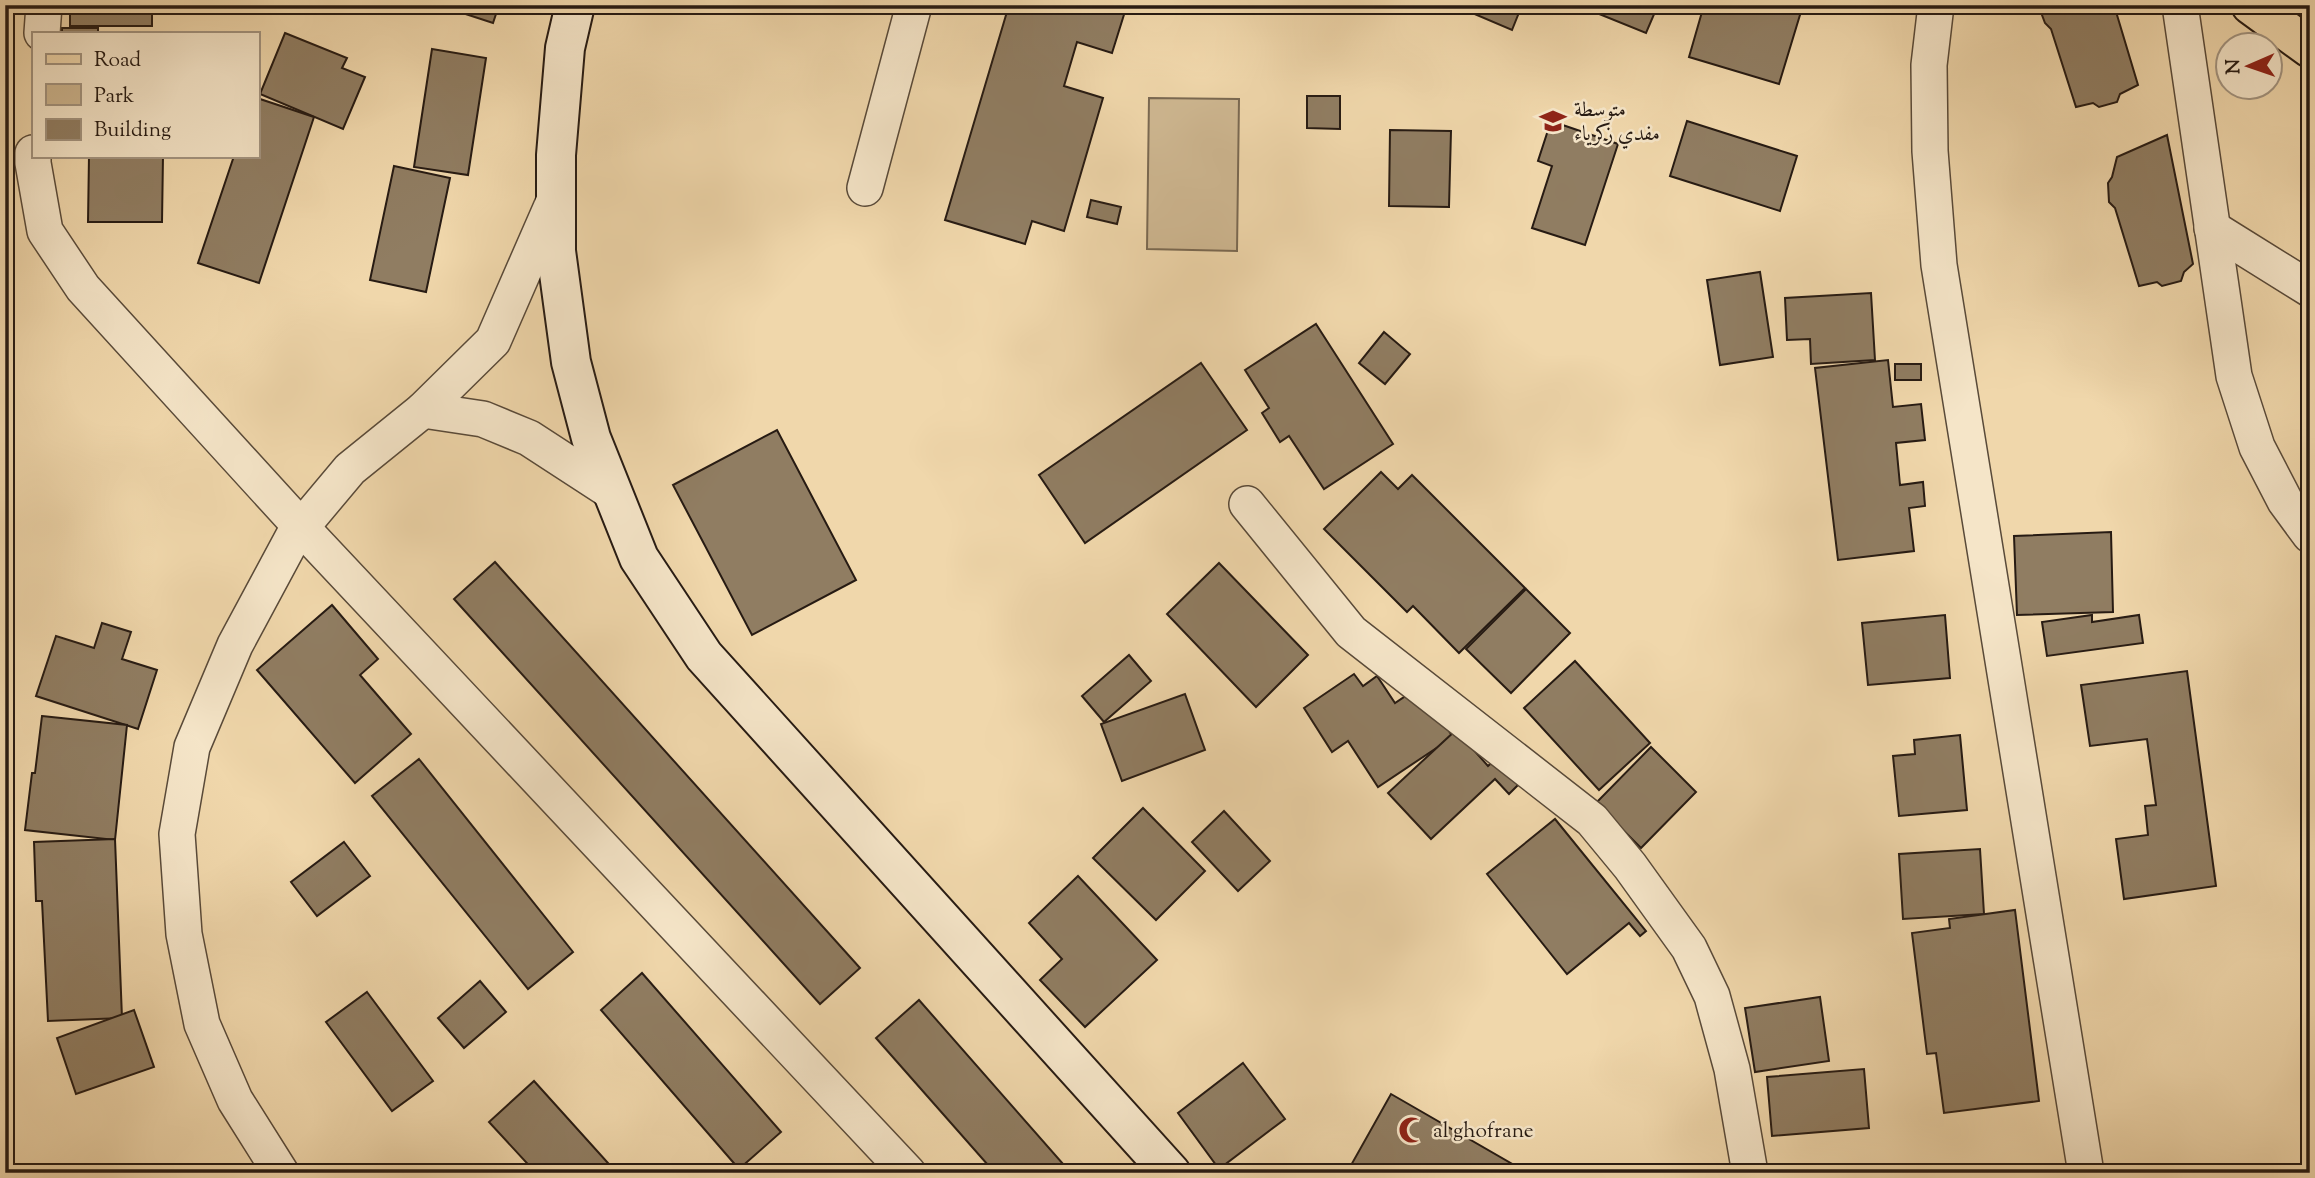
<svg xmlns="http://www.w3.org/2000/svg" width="2315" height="1178" viewBox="0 0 2315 1178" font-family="'Sorts Mill Goudy',Amiri,serif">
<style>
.green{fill:#ceb791;stroke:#7a6952;stroke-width:2}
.building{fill:#907d62;stroke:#271b13;stroke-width:2}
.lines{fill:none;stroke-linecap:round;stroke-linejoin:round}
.street-casing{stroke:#594a39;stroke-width:38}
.secondary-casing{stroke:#271b13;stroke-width:42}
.primary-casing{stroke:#271b13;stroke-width:42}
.street{stroke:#f5e5c8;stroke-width:35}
.secondary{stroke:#f5e5c8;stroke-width:38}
.primary{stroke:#f0d7ab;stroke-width:38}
.labels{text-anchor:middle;stroke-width:5;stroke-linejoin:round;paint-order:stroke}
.poi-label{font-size:21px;fill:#271b13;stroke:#f5e5c8;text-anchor:start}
</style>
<rect width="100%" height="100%" fill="#f0d7ab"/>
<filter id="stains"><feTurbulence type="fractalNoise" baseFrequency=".00286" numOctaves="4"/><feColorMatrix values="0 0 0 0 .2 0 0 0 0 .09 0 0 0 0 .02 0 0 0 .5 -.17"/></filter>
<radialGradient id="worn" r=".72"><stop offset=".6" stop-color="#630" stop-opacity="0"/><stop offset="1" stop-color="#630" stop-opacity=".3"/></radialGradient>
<polygon class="green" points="1149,98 1239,99 1237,251 1147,249"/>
<g class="building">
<rect x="70" y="5" width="82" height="21"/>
<polygon points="438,5 499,5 493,23"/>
<polygon points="803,5 841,5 839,13"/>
<polygon points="1009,5 1127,5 1112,53 1077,42 1064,86 1103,98 1064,231 1032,221 1025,244 945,220"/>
<polygon points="1459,5 1522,5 1512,30 1458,7"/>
<polygon points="1577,5 1658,5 1646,33"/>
<polygon points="1704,5 1803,5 1779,84 1689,57"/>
<polygon points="2040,5 2114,5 2138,85 2120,94 2117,102 2099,107 2093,103 2076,107 2051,29 2045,23 2039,7"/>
<rect x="62" y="28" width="36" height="5"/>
<polygon points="285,33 347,58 342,68 365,77 343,129 260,94"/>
<polygon points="432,49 486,58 468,175 414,167"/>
<polygon points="1307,96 1340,96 1340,129 1307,128"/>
<polygon points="257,98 314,117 259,283 198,263 234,156 257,156"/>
<polygon points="1551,121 1618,144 1585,245 1532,228 1552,166 1538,161"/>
<polygon points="1687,121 1797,156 1780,211 1670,176"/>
<polygon points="1390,130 1451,131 1449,207 1389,206"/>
<polygon points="2167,135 2193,264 2184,272 2181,281 2162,286 2157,282 2139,286 2115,208 2109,202 2108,183 2112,177 2117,157"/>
<polygon points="89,156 163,156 162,222 88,222"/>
<polygon points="394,166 450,178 426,292 370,280"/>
<polygon points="1091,200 1121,207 1117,224 1087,217"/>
<polygon points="1760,272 1773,357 1720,365 1707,280"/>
<polygon points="1871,293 1875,360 1811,364 1810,339 1787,340 1785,298"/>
<polygon points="1316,324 1393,444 1324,489 1289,436 1280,442 1262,413 1269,408 1245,370"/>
<polygon points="1384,332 1410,354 1385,384 1359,363"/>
<polygon points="1888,360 1893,407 1921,404 1925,440 1896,443 1900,485 1923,482 1925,506 1909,508 1914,551 1838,560 1815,368"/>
<polygon points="1201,363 1247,430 1085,543 1039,475"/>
<rect x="1895" y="364" width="26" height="16"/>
<polygon points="777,430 856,580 752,635 673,485"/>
<polygon points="1381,472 1398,489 1412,475 1525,588 1459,653 1413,606 1407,612 1324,529"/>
<polygon points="2111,532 2113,612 2017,615 2014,536"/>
<polygon points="495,562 860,968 820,1004 454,599"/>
<polygon points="1219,563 1308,655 1256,707 1167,614"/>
<polygon points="1526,589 1570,633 1511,693 1466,649"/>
<polygon points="332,605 378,659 360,675 411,734 355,783 257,670"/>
<polygon points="1945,615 1950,678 1868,685 1862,623"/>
<polygon points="2092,615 2092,622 2139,615 2143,643 2047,656 2042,622"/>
<polygon points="102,623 131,632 122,659 157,670 138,729 36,696 56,636 94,648"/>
<polygon points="1129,655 1151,681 1104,722 1082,696"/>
<polygon points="1575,661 1650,743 1599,790 1524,708"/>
<polygon points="2187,671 2216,886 2124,899 2116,839 2148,835 2145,806 2156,805 2147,739 2090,746 2081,685"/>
<polygon points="1354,674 1363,686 1377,676 1395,703 1419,687 1453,737 1378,787 1348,741 1332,752 1304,708"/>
<polygon points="1185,694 1205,750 1122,781 1101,724"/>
<polygon points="42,716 127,725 115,840 25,830 32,773 35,773"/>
<polygon points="1456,730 1488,766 1508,747 1531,772 1509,794 1495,779 1431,839 1388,793"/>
<polygon points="1960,735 1967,810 1899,816 1893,756 1915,754 1914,740"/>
<polygon points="1651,747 1696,792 1641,848 1596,803"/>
<polygon points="419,759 573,952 528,989 372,796"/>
<polygon points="1143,808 1205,871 1156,920 1093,858"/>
<polygon points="1224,811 1270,861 1238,891 1192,842"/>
<polygon points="1555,819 1646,931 1640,936 1629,923 1567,974 1487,874"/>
<polygon points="115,839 122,1018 48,1021 42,901 36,901 34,842"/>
<polygon points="344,842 370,876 317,916 291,882"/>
<polygon points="1980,849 1984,914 1903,919 1899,854"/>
<polygon points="1078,876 1157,960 1085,1027 1040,980 1062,959 1029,923"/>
<polygon points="2015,910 2039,1101 1944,1113 1936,1053 1927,1054 1912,933 1950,928 1949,919"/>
<polygon points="642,973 781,1132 739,1169 601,1010"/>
<polygon points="480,981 506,1012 464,1048 438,1018"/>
<polygon points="367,992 433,1081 392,1111 326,1022"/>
<polygon points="1820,997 1829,1061 1755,1072 1745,1008"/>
<polygon points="919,1000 1071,1173 995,1173 876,1038"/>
<polygon points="134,1010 154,1067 76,1094 57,1038"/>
<polygon points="1243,1063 1285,1119 1219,1169 1178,1113"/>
<polygon points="1864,1069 1869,1128 1772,1136 1767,1077"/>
<polygon points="534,1081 617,1173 536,1173 489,1122"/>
<polygon points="1391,1094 1528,1173 1361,1173 1350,1167"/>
</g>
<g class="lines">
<g class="street-casing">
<g id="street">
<polyline points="1936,5 1929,65 1930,151 1939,265 2086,1173"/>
<polyline points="2180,5 2234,376 2257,447 2285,501 2310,535"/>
<polyline points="42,33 44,5"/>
<polyline points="33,153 33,163 45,231 83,288 301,527 908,1173"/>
<polyline points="865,188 914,5"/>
<polyline points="555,199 493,341 423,410 483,419 529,438 612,492"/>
<polyline points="2212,228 2310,289"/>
<polyline points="1247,504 1351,632 1592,820 1630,866 1689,948 1712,996 1732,1069 1750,1173"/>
<polyline points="281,1173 235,1100 202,1024 184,934 177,834 192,747 235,645 293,537 350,469 423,410"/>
</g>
</g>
<g class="secondary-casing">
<polyline id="secondary" points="575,5 565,48 556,155 556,251 571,362 591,438 639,558 704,656 1171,1173"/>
</g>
<g class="primary-casing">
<polyline id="primary" points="2251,5 2310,48"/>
</g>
<use href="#street" class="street"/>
<use href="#secondary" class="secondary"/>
<use href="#primary" class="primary"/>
</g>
<defs>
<g id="school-bare" transform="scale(2.1)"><path d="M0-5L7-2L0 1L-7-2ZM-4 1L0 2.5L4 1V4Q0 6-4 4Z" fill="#8f2418" stroke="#f5e5c8" stroke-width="2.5" paint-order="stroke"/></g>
<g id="mosque-bare" transform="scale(2.1)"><path d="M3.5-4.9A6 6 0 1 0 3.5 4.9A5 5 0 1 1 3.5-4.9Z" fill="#8f2418" stroke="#f5e5c8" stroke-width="2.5" paint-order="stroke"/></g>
</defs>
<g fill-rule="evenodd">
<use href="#school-bare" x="1553" y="121"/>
<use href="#mosque-bare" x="1412" y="1130"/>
</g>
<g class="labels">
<g class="poi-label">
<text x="1574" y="116">متوسطة<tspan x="1574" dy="24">مفدي زكرياء</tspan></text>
<text x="1433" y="1137">al ghofrane</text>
</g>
</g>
<rect width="2315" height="1178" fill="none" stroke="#f0d7ab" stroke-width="28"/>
<rect x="7" y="7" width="2301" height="1164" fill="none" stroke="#271b13" stroke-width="3.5"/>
<rect x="14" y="14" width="2287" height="1150" fill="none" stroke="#271b13" stroke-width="2"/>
<rect x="32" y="32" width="228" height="126" fill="#f5e5c8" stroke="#a39480" stroke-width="2"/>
<rect x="46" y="54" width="35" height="10" fill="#f0d7ab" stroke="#a39480" stroke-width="2"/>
<text x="94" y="66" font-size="21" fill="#271b13">Road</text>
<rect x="46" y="84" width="35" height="21" fill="#ceb791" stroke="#a39480" stroke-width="2"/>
<text x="94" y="102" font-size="21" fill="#271b13">Park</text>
<rect x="46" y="119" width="35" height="21" fill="#907d62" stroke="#a39480" stroke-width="2"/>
<text x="94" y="136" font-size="21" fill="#271b13">Building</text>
<g transform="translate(2249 66) rotate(268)"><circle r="33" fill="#f5e5c8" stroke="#a39480" stroke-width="2"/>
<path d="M0-5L12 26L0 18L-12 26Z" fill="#8f2418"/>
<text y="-10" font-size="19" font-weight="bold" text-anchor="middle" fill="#271b13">N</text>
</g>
<rect width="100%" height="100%" filter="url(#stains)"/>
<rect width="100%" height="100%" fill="url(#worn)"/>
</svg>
